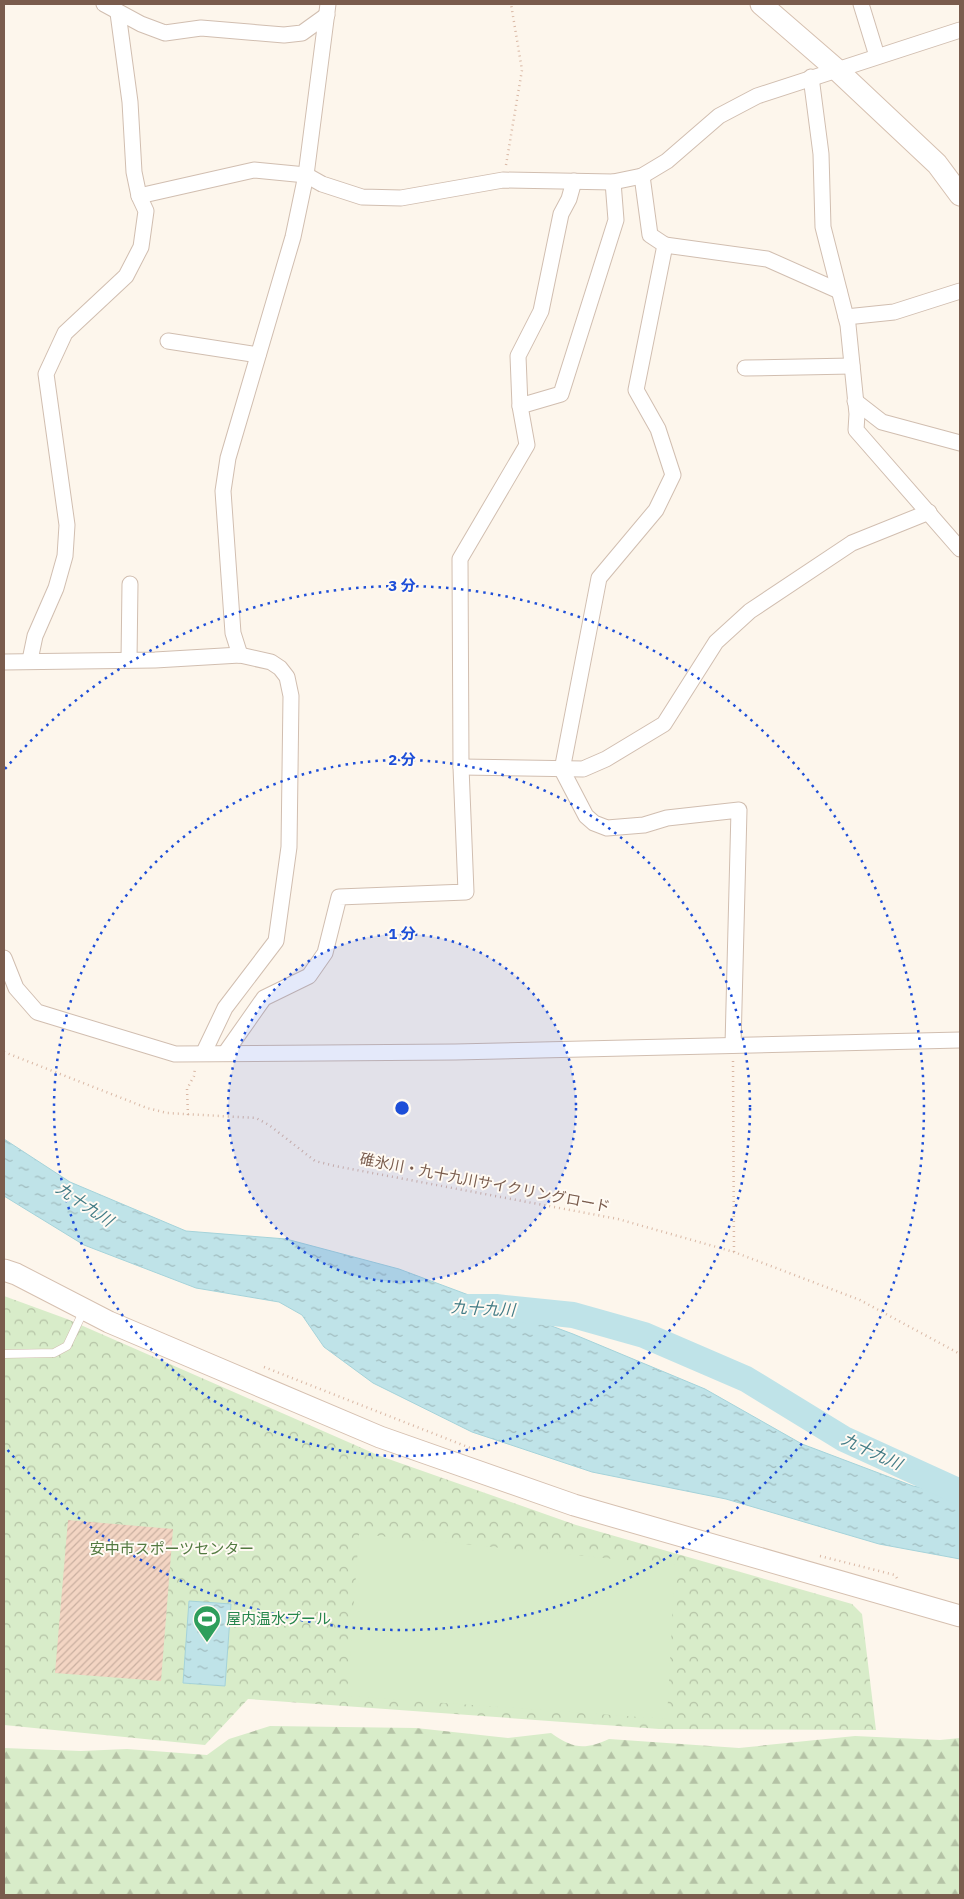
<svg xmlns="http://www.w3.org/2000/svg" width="964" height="1899" viewBox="0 0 964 1899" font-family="'IBM Plex Sans','Noto Sans JP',sans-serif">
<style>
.forest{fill:url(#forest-firs)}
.park{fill:url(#park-crowns)}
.garden{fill:#d8ecc9}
.water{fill:url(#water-ripples);stroke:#a5d3da}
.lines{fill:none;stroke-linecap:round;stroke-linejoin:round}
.river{stroke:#bfe3e8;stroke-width:26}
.building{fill:url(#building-hatch)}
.lane-casing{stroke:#d1beb0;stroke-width:9}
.street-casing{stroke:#d1beb0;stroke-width:17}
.secondary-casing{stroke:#d6c0b0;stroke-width:23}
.path{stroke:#d9b8a5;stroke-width:2.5;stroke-dasharray:1 4;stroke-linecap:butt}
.lane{stroke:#fff;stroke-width:8}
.street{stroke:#fff;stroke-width:15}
.secondary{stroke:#fff;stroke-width:21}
.ring{fill:none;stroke:#1d4ed8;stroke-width:2.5;stroke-dasharray:2.5 5}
.labels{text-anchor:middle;stroke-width:4;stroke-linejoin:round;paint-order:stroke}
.street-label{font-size:15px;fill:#7a5c4d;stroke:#fffaf3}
.park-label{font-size:15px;fill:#537a41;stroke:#fffaf3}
.leisure-label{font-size:15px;fill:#27864d;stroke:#fffaf3;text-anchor:start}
.water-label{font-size:16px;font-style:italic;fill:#437c86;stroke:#fffaf3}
.centre{fill:#1d4ed8;stroke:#fffaf3;stroke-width:2.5}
.ring-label{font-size:15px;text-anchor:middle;font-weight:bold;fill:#1d4ed8;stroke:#fffaf3;stroke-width:4;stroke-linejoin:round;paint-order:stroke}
</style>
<defs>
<pattern id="forest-firs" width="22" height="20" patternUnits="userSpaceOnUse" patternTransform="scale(1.25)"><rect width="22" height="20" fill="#d8ecc9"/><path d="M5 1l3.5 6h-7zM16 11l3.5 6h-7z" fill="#b4c2a5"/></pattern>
<pattern id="park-crowns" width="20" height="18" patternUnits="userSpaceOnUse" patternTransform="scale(1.25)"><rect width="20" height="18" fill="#d8ecc9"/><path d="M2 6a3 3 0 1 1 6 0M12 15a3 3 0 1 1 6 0" fill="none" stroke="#b4c2a5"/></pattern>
<pattern id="water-ripples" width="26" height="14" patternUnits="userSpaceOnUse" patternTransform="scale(1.25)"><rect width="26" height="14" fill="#bfe3e8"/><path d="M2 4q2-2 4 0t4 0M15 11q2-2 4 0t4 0" fill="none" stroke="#a0bbbe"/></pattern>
<pattern id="building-hatch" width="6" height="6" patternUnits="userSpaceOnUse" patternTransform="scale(1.25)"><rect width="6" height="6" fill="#f3d5c3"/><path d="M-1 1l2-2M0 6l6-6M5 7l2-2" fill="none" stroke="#cab0a1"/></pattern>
</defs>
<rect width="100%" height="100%" fill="#fdf6ec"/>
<path class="forest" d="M270 1726 416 1728 508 1738 551 1733C574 1749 584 1750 609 1739L739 1748 855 1736 940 1740 960 1738V1895H4V1748L81 1751 127 1749 207 1755 229 1739Z"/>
<polygon class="park" points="4,1296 67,1319 380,1456 576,1525 852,1604 862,1614 876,1730 659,1729 248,1699 205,1745 4,1725"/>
<polygon class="garden" points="359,1534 675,1565 667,1719 347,1696"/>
<g class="water">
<polygon points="4,1139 70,1182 186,1231 286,1239 399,1269 573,1334 705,1389 802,1444 913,1486 960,1495 960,1559 879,1544 726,1499 592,1472 472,1432 373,1383 324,1347 302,1315 279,1302 196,1288 84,1245 4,1196"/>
<polygon points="189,1601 231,1604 225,1686 183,1683"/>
</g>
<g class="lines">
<polyline class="river" points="469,1307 496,1307 573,1315 644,1335 746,1379 844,1439 960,1492"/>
</g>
<polygon class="building" points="68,1520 173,1529 161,1681 55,1673"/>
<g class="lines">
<g class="lane-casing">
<polyline id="lane" points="4,1354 54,1353 67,1346 84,1310"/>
</g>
<g class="street-casing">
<g id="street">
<polyline points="104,4 141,24 165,33 201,28 284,35 302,33 327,15"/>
<polyline points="861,4 877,56"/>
<polyline points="811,77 821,154 823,227 848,325 857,414 856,430 960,549"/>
<polyline points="642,176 650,235 665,245 636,390 658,429 673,475 656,510 599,578 562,770 586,816 594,823 607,828 644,825 667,818 739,810 733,1045"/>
<polyline points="139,196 254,170 306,175 322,184 362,197 401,198 503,180 613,182 642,176 667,161 719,116 757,96 960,30"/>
<polyline points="665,245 767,259 839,291"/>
<polyline points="846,317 894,312 960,291"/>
<polyline points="168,341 258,355"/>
<polyline points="745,368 852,366"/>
<polyline points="855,401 882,422 960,443"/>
<polyline points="520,406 561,394 616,220 613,182"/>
<polyline points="240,655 233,633 223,491 228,458 293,237 306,175 328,4"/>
<polyline points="30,660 35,636 56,588 65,556 67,525 46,374 65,333 126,276 141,247 146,211 139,196 134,172 130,102 118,13"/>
<polyline points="129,660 130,584"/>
<polyline points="4,662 155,660 240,655 271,662 280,668 287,677 291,696 289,847 276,941 225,1008 204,1052"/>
<polyline points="461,767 583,769 606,759 664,724 716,642 750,611 852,543 929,512"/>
<polyline points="4,958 16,988 37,1012 175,1054 455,1052 960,1040"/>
<polyline points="226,1052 264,998 309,976 325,953 339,897 466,892 461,767 460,559 527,445 520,406 518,356 541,311 561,214 569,199 574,181"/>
</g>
</g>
<g class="secondary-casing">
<g id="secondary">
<polyline points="761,4 836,69 937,164 960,195"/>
<polyline points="4,1270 16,1274 109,1322 380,1437 574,1505 960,1616"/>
</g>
</g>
<g class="path">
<polyline points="506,165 522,70 511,4"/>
<polyline points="4,1052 147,1108 167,1113 256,1118 269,1125 315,1161 335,1166 618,1219 734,1252 860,1300 960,1354"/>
<polyline points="733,1061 734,1252"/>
<polyline points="188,1115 187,1089 194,1076 195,1068"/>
<polyline points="264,1367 478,1451"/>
<polyline points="820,1556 895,1575 898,1580"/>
</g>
<use href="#lane" class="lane"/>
<use href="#street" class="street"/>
<use href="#secondary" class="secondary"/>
</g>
<circle cx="402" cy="1108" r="174" fill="#1d4ed8" fill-opacity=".12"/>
<g class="ring">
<circle cx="402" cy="1108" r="174"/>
<circle cx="402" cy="1108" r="348"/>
<path d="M5 769A522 522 0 1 1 5 1447"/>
</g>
<defs>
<g id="stadium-pin" transform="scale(1.4375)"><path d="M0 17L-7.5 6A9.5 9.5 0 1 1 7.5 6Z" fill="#2e9e5b" stroke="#fffaf3"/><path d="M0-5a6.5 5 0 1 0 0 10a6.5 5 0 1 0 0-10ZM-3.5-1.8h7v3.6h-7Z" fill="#fff"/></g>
</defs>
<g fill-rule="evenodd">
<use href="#stadium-pin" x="207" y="1619"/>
</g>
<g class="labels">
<g class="street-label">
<text transform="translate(485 1183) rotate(11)" y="5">碓氷川・九十九川サイクリングロード</text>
</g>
<g class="park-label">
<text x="172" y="1554">安中市スポーツセンター</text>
</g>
<g class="leisure-label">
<text x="226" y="1624">屋内温水プール</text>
</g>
<g class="water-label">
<text transform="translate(85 1204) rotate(34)" y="6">九十九川</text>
<text transform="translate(483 1308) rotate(3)" y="6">九十九川</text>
<text transform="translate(872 1451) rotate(25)" y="6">九十九川</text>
</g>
</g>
<circle cx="402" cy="1108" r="8" class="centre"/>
<g class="ring-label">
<text x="402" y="591">3 分</text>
<text x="402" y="765">2 分</text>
<text x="402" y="939">1 分</text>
</g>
<rect width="964" height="1899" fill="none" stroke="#7a5c4d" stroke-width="10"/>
</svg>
